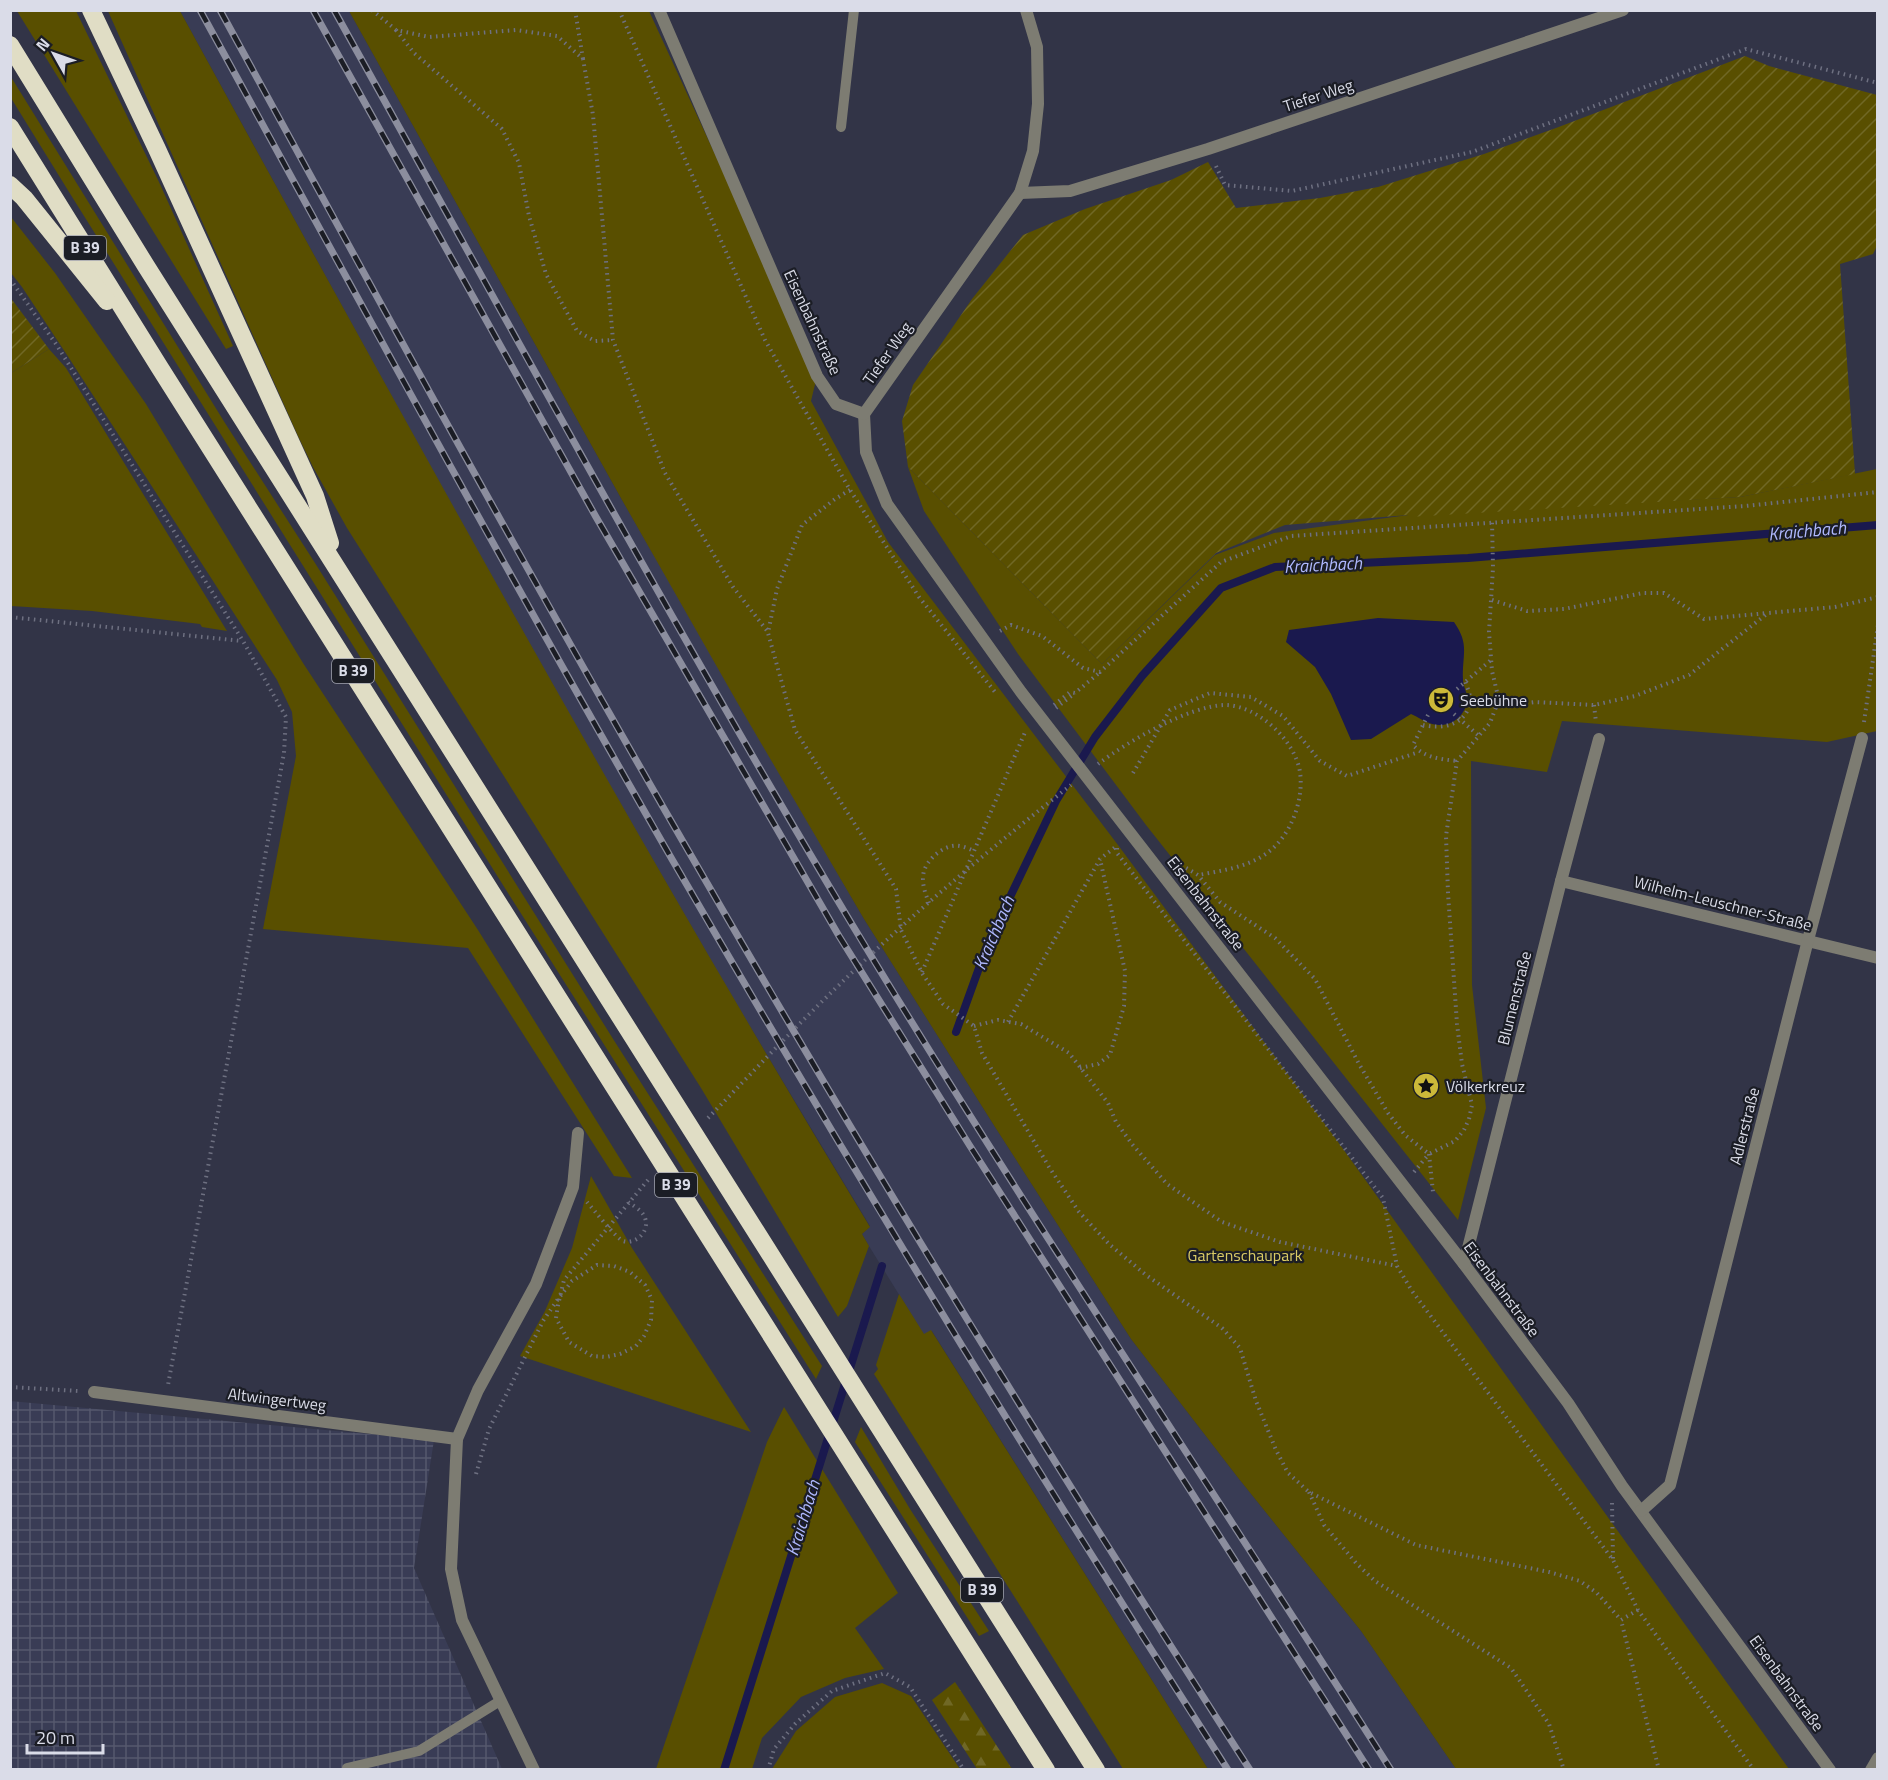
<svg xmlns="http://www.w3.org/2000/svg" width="1888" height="1780" viewBox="0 0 1888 1780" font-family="'Titillium Web',sans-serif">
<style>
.built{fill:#393c55}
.industrial{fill:url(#industrial-grid)}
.green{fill:#594f00}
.forest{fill:url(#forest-firs)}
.garden{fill:url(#garden-furrows)}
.water{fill:#1a194e}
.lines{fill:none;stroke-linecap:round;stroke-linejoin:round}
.stream{stroke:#1a194e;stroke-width:8}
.path{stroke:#6e7081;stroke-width:4;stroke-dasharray:1.5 4.5;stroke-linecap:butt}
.lane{stroke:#7d7c72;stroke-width:10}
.street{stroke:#7d7c72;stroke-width:12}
.highway{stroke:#e0ddc5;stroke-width:18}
.rail-casing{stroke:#8c8e9e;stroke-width:7}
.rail{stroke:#1b1d25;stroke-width:4.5;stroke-dasharray:14;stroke-linecap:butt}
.labels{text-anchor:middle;stroke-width:4.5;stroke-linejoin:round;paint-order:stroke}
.shield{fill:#1b1d25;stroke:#a1a3ae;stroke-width:1.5}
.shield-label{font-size:15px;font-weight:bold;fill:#dadce8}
.street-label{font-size:16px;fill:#dadce8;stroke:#1b1d25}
.poi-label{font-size:16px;fill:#dadce8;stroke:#1b1d25;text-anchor:start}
.park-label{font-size:16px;fill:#dacb65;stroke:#1b1d25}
.water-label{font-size:18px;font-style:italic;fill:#afb8fe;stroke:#1b1d25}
</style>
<defs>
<pattern id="industrial-grid" width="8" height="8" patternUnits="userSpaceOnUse" patternTransform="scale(1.5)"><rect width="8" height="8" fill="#393c55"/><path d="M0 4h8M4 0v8" fill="none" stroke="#55586d"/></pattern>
<pattern id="forest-firs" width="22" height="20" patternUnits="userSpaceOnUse" patternTransform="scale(1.5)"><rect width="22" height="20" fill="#594f00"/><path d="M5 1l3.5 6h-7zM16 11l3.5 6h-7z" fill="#706825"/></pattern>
<pattern id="garden-furrows" width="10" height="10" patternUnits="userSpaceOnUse" patternTransform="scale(1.5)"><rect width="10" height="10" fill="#594f00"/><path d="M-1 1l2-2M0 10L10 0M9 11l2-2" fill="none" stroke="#706825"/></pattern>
</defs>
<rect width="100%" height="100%" fill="#323447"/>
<polygon class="built" points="180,11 349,11 622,500 864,919 995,1127 1131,1339 1239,1479 1361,1631 1456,1769 1208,1769 932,1331 924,1335 869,1246 862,1234 870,1226 734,1000 581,736 431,468"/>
<polygon class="industrial" points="10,1401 434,1440 414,1568 502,1769 11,1769"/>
<g class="green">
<polygon points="17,11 76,11 159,182 233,346 226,349"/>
<path d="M108 11H180C404 419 628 828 870 1227L862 1234 869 1246 847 1306 838 1317 701 1088 347 528 313 467 298 436Z"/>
<polygon points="349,11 649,11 817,376 811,401 888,542 1118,845 1333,1135 1789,1769 1456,1769 1361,1631 1239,1479 1131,1339 995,1127 864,919 737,702 622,500"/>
<polygon points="11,77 225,423 315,563 615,1042 822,1366 816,1379 508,893 69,192 11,98"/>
<polygon points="11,217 55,273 146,404 303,663 478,930 632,1178 614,1176 468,948 263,929 296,756 292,712 277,680 67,355 22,287 11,273"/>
<polygon points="49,349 66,368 227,631 202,627 200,624 92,611 11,606 11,373"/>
<polygon points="908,467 1102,664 1215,555 1274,533 1416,514 1740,497 1877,469 1877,731 1827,742 1562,721 1547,772 1471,761 1472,985 1486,1108 1458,1220 1146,825 1018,654 924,511"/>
<polygon points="591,1176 632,1248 751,1432 520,1356 545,1311 572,1248"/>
<polygon points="899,1294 924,1334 931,1330 1208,1769 1123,1769 874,1374 878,1369 876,1365"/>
<polygon points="784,1407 898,1593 855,1628 884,1669 845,1678 801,1697 762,1738 752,1769 656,1769 767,1442"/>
<polygon points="861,1427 910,1509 989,1631 979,1636 855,1442"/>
<polygon points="882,1683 911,1696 960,1769 772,1769 796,1731 835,1697"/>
</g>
<polygon class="forest" points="955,1682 1012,1769 977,1769 932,1700"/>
<g class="garden">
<polygon points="1745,56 1769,66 1877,95 1877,246 1873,254 1840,264 1855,474 1740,497 1409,517 1408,515 1285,525 1216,553 1102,664 908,467 902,421 913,385 972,299 1023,235 1085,209 1171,180 1208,162 1236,208 1320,198 1378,187 1484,154 1556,128"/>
<polygon points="10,297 49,349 11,373 10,373"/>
</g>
<path class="water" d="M1378 618 1454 622C1470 645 1462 654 1463 680 1463 686 1467 692 1467 698 1467 716 1450 729 1432 724 1425 722 1418 717 1411 714L1371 739 1351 740 1331 694 1315 667 1286 642 1289 630Z"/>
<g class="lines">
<g class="stream">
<polyline points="956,1032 988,943 1056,801 1095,737 1142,676 1221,588 1275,567 1468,558 1878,525"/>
<polyline points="724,1770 882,1266"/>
</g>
<g class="path">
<polyline points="372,10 396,30 429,37 516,30 557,36 583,59 593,115 613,340 665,473 733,587 768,632"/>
<polyline points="575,10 583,59"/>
<polyline points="619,10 765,340 850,490 919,597 995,692"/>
<polyline points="396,30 414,53 502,129 519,163 529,216 546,274 577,331 595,341 613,340"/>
<polyline points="1216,166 1225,185 1292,191 1472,152 1746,49 1878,83"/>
<polyline points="10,279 56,344 243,641 286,717 284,753 168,1385"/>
<polyline points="850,490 835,499 802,525 777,589 768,633 795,730 896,889 901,930 922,973 943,1004 974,1026 982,1053 1049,1167 1079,1212 1109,1244 1146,1275 1222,1328 1240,1348 1256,1401 1276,1450 1288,1473 1309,1492 1416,1545 1549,1572 1580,1581 1597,1593 1621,1620"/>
<polyline points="1492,600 1527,611 1564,609 1643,593 1664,593 1704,619 1768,613"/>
<polyline points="10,617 242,641"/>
<polyline points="1000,631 1011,625 1042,636 1083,668 1100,672 1221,562 1291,536 1745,506 1878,492"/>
<polyline points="1457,689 1491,660"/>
<polyline points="1054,705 1070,692 1075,693 1099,673"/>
<polyline points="1594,705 1596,722"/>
<polyline points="1496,707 1535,702 1594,705 1635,696 1689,675 1768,613 1835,607 1878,597"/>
<polyline points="1056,708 1075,693"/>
<polyline points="1454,714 1479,736"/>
<path d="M1428 715 1413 745C1425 758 1440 759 1457 761"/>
<polyline points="1864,722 1878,625"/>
<path d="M1423 725C1444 730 1469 724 1470 699 1470 692 1466 686 1465 680"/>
<path d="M1098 764C1127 742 1190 705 1226 705 1258 706 1295 740 1300 772 1304 800 1291 836 1267 853 1248 867 1221 871 1198 875"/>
<polyline points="1133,773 1170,710 1210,693 1251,697 1283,716 1320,761 1347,776 1419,752"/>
<polyline points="1117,848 1117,853 1383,1198 1397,1266 1412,1291 1613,1560 1638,1610 1754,1770"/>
<polyline points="1181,865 1198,875 1220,902 1275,938 1315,979 1359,1064 1388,1113 1405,1135 1429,1154 1455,1141 1464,1130 1469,1119 1472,1105 1462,1064 1457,1024 1448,893 1446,836 1457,761 1490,723 1496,707 1497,692 1492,671 1489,632 1493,568 1492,521"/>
<path d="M929 903C925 893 921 882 924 871 928 858 946 843 960 846 965 847 970 849 974 851"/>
<polyline points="922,972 1026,730"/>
<polyline points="1008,1022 1100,859 1118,845"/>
<polyline points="974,1026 998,1020 1021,1024 1069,1053 1108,1103 1116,1122 1132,1144 1167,1184 1222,1222 1280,1242 1397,1266"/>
<polyline points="1080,1068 1098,1064 1110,1055 1124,1006 1125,971 1100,859"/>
<path d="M708 1118C751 1074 794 1028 839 985 912 914 991 848 1071 785"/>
<polyline points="1429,1154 1433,1192"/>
<polyline points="1414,1172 1428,1155"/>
<path d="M587 1202C594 1210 616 1238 623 1241 636 1245 650 1231 645 1218 643 1211 634 1206 628 1202"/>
<polyline points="10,1387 78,1391"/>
<polyline points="476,1474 489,1429 543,1321 558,1299 572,1281 597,1265 614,1266 630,1272 645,1285 652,1300 651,1320 644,1336 636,1346 620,1354 606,1357 592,1356 569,1342 556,1318 558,1305 564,1280 648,1180"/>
<polyline points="1309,1492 1324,1525 1356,1563 1375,1581 1511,1668 1549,1724 1564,1770"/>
<polyline points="1612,1503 1613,1559"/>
<polyline points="1638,1610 1621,1620 1659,1770"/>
<polyline points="768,1770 774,1749 795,1724 832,1691 885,1673 910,1687 964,1770"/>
</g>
<g class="lane">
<polyline points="841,127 854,10"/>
<polyline points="347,1768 419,1751 500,1701"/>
</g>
<g class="street">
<polyline points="659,10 817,376 836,404 864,414"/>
<polyline points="1020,193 1070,191 1208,149 1623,10"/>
<polyline points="864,414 866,452 887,504 1021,692 1464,1264 1568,1403 1622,1486 1830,1770"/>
<polyline points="864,414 1020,193 1033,151 1038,104 1037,47 1026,10"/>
<polyline points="1561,881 1878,958"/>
<polyline points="1464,1264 1561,881 1599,739"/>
<polyline points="94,1392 457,1439"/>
<polyline points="1641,1511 1670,1485 1808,940 1862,738"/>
<polyline points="534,1770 462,1620 451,1569 457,1439 478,1390 536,1284 573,1187 578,1133"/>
<polyline points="1871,1770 1878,1758"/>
</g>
<g class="highway">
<polyline points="91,10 157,149 315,496 330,543"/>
<polyline points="10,45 146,266 1096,1770"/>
<polyline points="10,127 160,368 1046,1770"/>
<polyline points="10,185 24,198 107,301"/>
</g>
<g class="rail-casing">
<g id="rail">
<path d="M200 10C356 295 511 580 673 861 851 1168 1036 1471 1228 1770"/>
<path d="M220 10C374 292 528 574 689 852 868 1162 1056 1468 1250 1770"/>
<polyline points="313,10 596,517 839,936 970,1146 1369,1770"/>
<path d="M334 10C505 317 672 625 853 926 1025 1211 1212 1488 1391 1770"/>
</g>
</g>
<use href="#rail" class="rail"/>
</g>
<defs>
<g id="theatre-disc" transform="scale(1.35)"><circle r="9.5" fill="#ccb939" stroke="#1b1d25"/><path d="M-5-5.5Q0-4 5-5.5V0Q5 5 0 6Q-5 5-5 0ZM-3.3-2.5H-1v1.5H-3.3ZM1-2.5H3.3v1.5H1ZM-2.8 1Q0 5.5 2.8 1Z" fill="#111"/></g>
<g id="sight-disc" transform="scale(1.35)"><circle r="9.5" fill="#ccb939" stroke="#1b1d25"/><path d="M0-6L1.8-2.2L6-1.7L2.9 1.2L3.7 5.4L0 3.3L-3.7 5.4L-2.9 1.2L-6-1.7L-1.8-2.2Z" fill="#111"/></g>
</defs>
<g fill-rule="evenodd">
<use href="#theatre-disc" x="1441" y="700"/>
<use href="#sight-disc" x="1426" y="1086"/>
</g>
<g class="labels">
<g class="shield">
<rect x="64" y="236" width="42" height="24" rx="4.5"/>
<rect x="332" y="659" width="42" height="24" rx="4.5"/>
<rect x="655" y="1173" width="42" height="24" rx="4.5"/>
<rect x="961" y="1578" width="42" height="24" rx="4.5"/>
</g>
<g class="shield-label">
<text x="85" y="253">B 39</text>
<text x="353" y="676">B 39</text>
<text x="676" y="1190">B 39</text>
<text x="982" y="1595">B 39</text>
</g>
<g class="street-label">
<text transform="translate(1318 95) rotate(-18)" y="6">Tiefer Weg</text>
<text transform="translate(813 322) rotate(65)" y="6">Eisenbahnstraße</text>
<text transform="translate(887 353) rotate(-55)" y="6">Tiefer Weg</text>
<text transform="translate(1206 903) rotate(52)" y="6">Eisenbahnstraße</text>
<text transform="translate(1723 903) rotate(14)" y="6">Wilhelm-Leuschner-Straße</text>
<text transform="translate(1514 998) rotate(-76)" y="6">Blumenstraße</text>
<text transform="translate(1744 1126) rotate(-76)" y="6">Adlerstraße</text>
<text transform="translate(1502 1289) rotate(53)" y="6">Eisenbahnstraße</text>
<text transform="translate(277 1399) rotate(7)" y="6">Altwingertweg</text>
<text transform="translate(1787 1683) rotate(54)" y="6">Eisenbahnstraße</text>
</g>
<g class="poi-label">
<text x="1460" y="706">Seebühne</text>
<text x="1446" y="1092">Völkerkreuz</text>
</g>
<g class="park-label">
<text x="1245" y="1261">Gartenschaupark</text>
</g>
<g class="water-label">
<text transform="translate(1807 531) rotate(-5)" y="6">Kraichbach</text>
<text transform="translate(1323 565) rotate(-3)" y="6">Kraichbach</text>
<text transform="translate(994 933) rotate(-67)" y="6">Kraichbach</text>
<text transform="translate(803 1518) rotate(-73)" y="6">Kraichbach</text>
</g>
</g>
<rect width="1888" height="1780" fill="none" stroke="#dadce8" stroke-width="24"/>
<g transform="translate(54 54) rotate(310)" stroke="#1b1d25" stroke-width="4.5" paint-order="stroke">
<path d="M0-4.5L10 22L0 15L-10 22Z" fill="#dadce8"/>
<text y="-9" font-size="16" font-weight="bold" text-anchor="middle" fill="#dadce8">N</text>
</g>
<path d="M27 1744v9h76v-9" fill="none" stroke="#dadce8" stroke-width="3"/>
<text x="36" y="1744" font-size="18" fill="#dadce8" stroke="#1b1d25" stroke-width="4.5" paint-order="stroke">20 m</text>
</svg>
